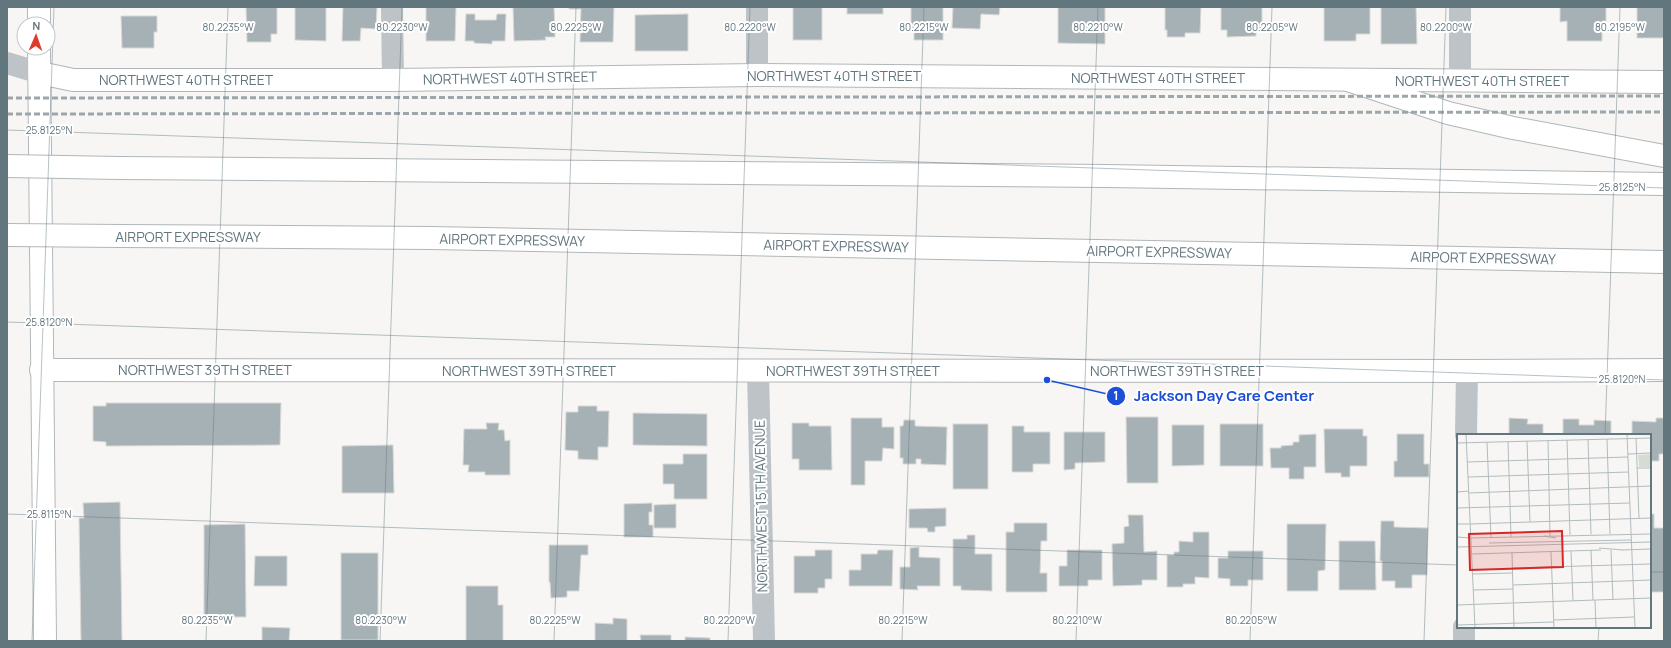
<svg xmlns="http://www.w3.org/2000/svg" width="1671" height="648" viewBox="0 0 1671 648" font-family="Manrope,sans-serif">
<style>
.building{fill:#a6b1b5;stroke:#d8d8d6}
.lines{fill:none;stroke-linecap:round;stroke-linejoin:round}
.major-casing{stroke:#b1b7ba;stroke-width:24}
.highway-casing{stroke:#b1b6b9;stroke-width:24}
.minor{stroke:#bdc3c6;stroke-width:22}
.major{stroke:#fff;stroke-width:22}
.highway{stroke:#fff;stroke-width:22}
.rail{stroke:#9da6aa;stroke-width:3;stroke-dasharray:6 3;stroke-linecap:butt}
.highway-bridge-casing{stroke:#b1b6b9;stroke-width:24;stroke-linecap:butt}
.highway-bridge{stroke:#fff;stroke-width:22}
.ticks{fill:none;stroke:#62767e;stroke-width:1;stroke-opacity:0.45}
.labels{text-anchor:middle;stroke-width:4;stroke-linejoin:round;paint-order:stroke}
.street-label{font-size:14px;fill:#62767e;stroke:#fff}
.inset-road{fill:none;stroke:#b2bbbe;stroke-width:1}
.view{fill:#d62828;fill-opacity:0.15;stroke:#d62828;stroke-width:2}
.inset-edge{fill:none;stroke:#62767e;stroke-width:2}
.ticks-label{font-size:10px;text-anchor:middle;fill:#62767e;stroke:#fff;stroke-width:4;stroke-linejoin:round;paint-order:stroke}
.leader{fill:none;stroke:#1d4ed8;stroke-width:1.5}
.callout-dot{fill:#1d4ed8;stroke:#fff;stroke-width:1.5}
.mark-label{font-size:12px;text-anchor:middle;font-weight:bold;fill:#fff}
.callout-label{font-size:15px;text-anchor:middle;font-weight:bold;fill:#1d4ed8;stroke:#fff;stroke-width:4;stroke-linejoin:round;paint-order:stroke}
</style>
<rect width="100%" height="100%" fill="#f7f6f4"/>
<g class="building">
<polygon points="246,7 277,7 277,34 271,34 271,42 247,42"/>
<polygon points="295,7 326,7 326,41 295,40"/>
<polygon points="343,7 377,7 376,29 361,28 360,41 342,41"/>
<polygon points="426,7 456,7 455,41 426,41"/>
<polygon points="513,7 554,7 555,37 545,37 546,40 514,41"/>
<polygon points="569,7 614,7 613,42 580,42 581,9 569,9"/>
<rect x="793" y="7" width="29" height="33"/>
<rect x="847" y="7" width="36" height="7"/>
<polygon points="911,7 943,7 943,40 914,40 914,32 911,32"/>
<polygon points="953,7 1000,7 999,15 981,14 980,29 952,28"/>
<polygon points="1058,7 1105,7 1105,44 1058,43"/>
<polygon points="1165,7 1201,7 1200,33 1185,33 1185,37 1167,37 1167,30 1165,30"/>
<polygon points="1221,7 1262,7 1262,30 1256,31 1256,36 1227,37 1227,30 1221,30"/>
<polygon points="1324,7 1370,7 1370,34 1356,34 1356,41 1324,41"/>
<polygon points="1381,7 1416,7 1417,44 1381,44"/>
<polygon points="1560,7 1606,7 1606,21 1602,21 1602,41 1567,41 1567,21 1560,22"/>
<rect x="1637" y="7" width="27" height="31"/>
<polygon points="466,14 475,14 475,20 496,20 497,14 506,14 505,41 492,41 492,44 474,43 474,41 465,41"/>
<polygon points="688,14 688,51 635,51 635,15"/>
<polygon points="121,16 157,16 157,32 154,32 154,48 122,48"/>
<polygon points="106,403 281,403 280,445 106,446 106,442 93,441 93,406 106,406"/>
<polygon points="578,406 597,406 597,411 609,411 608,447 598,447 598,460 578,459 578,451 565,450 566,412 578,412"/>
<polygon points="633,413 707,414 707,446 633,445"/>
<polygon points="1126,417 1158,417 1158,483 1127,483"/>
<polygon points="851,418 882,418 882,427 894,427 894,449 883,448 882,461 865,461 865,485 851,485"/>
<polygon points="1509,418 1528,419 1527,424 1543,424 1543,435 1509,435"/>
<polygon points="1656,418 1664,418 1664,454 1659,454 1659,461 1650,461 1650,435 1632,435 1632,421 1656,422"/>
<polygon points="1563,419 1579,419 1579,425 1594,425 1594,420 1611,421 1611,435 1563,435"/>
<polygon points="904,420 915,420 915,426 947,427 946,465 921,464 921,459 916,459 916,464 903,464 903,458 900,458 900,426 903,426"/>
<polygon points="486,423 499,423 498,430 504,430 505,441 510,440 510,475 485,475 485,472 468,472 469,465 463,465 464,429 487,429"/>
<polygon points="792,423 809,423 809,426 831,426 832,470 799,470 799,459 792,459"/>
<rect x="953" y="424" width="35" height="65"/>
<rect x="1220" y="424" width="43" height="42"/>
<polygon points="1172,425 1204,425 1204,465 1172,466"/>
<polygon points="1012,426 1024,426 1024,432 1050,432 1050,464 1033,464 1033,472 1012,472"/>
<polygon points="1324,429 1363,429 1363,436 1367,436 1367,466 1350,466 1350,477 1341,477 1341,473 1325,473"/>
<polygon points="1064,432 1105,432 1105,462 1075,463 1075,469 1064,470"/>
<polygon points="1316,434 1316,467 1304,467 1304,479 1289,479 1289,468 1271,468 1270,448 1281,448 1281,446 1293,445 1293,442 1299,442 1299,435"/>
<polygon points="1397,434 1424,434 1424,464 1429,464 1429,477 1394,477 1394,461 1397,461"/>
<polygon points="393,445 394,493 342,493 342,446"/>
<polygon points="683,454 707,454 707,499 674,499 674,484 663,484 663,464 683,464"/>
<polygon points="120,502 122,641 81,641 79,518 84,518 83,503"/>
<polygon points="652,503 652,512 649,512 649,525 653,525 653,537 624,537 624,504"/>
<polygon points="676,504 676,528 654,528 654,505"/>
<polygon points="946,508 946,526 935,527 935,532 928,532 927,528 909,528 909,509"/>
<polygon points="1650,514 1654,514 1654,528 1664,528 1664,592 1650,592"/>
<polygon points="1128,515 1143,515 1144,552 1157,551 1157,580 1142,580 1142,585 1113,586 1112,544 1124,543 1124,527 1129,526"/>
<polygon points="1381,521 1394,521 1394,527 1428,528 1427,575 1412,575 1412,588 1395,588 1395,581 1382,581 1382,561 1380,561"/>
<polygon points="1014,523 1047,523 1047,541 1041,541 1040,573 1047,573 1047,592 1006,592 1006,532 1014,532"/>
<polygon points="245,524 246,617 204,617 204,525"/>
<polygon points="1287,524 1326,524 1325,570 1318,571 1318,591 1287,591"/>
<polygon points="1193,532 1209,532 1209,578 1195,577 1195,584 1183,584 1183,587 1167,587 1167,555 1174,555 1174,552 1179,552 1179,541 1193,542"/>
<polygon points="967,535 975,535 975,554 992,554 992,591 961,590 961,586 953,586 953,539 967,539"/>
<polygon points="1339,541 1375,541 1376,590 1339,590"/>
<polygon points="549,545 588,545 588,555 581,555 579,591 567,591 567,597 551,598 550,582 549,582"/>
<polygon points="919,547 919,557 940,558 940,586 917,586 918,590 900,589 900,567 910,567 910,548"/>
<polygon points="815,550 832,550 832,579 825,579 825,588 818,588 818,593 794,593 794,556 815,556"/>
<polygon points="878,550 893,550 892,586 849,586 849,570 861,570 861,554 877,554"/>
<polygon points="1067,550 1102,550 1102,580 1088,580 1088,586 1059,586 1059,566 1067,566"/>
<polygon points="1228,551 1263,551 1263,580 1248,580 1248,586 1230,586 1230,579 1218,578 1218,558 1228,558"/>
<rect x="341" y="553" width="37" height="87"/>
<polygon points="255,556 287,556 287,586 254,586"/>
<polygon points="466,586 498,586 498,605 503,605 503,641 466,641"/>
<polygon points="613,618 627,619 627,641 595,641 595,623 613,624"/>
<polygon points="262,627 290,628 289,641 262,641"/>
<polygon points="640,635 671,635 671,641 641,641"/>
<polygon points="685,637 710,638 710,641 685,641"/>
</g>
<g class="lines">
<g class="major-casing">
<g id="major">
<polyline points="39,7 39,24"/>
<polyline points="39,48 45,641"/>
<polyline points="40,73 73,80 393,80 757,75 1664,82"/>
<polyline points="41,370 1467,371 1664,370"/>
</g>
</g>
<g class="highway-casing">
<g id="highway">
<polyline points="1348,80 1448,113 1513,128 1664,156"/>
<polyline points="120,168 1106,176 1664,184"/>
<polyline points="121,236 431,238 1664,262"/>
</g>
</g>
<g class="minor">
<polyline points="392,7 393,80"/>
<polyline points="757,7 757,75"/>
<polyline points="7,63 40,73"/>
<polyline points="1460,80 1460,7"/>
<polyline points="758,371 764,641"/>
<polyline points="1466,435 1467,371"/>
<polyline points="1464,641 1464,627"/>
</g>
<use href="#major" class="major"/>
<use href="#highway" class="highway"/>
<g class="rail">
<polyline points="7,98 1664,96"/>
<polyline points="7,114 1664,112"/>
</g>
<g class="highway-bridge-casing">
<g id="highway-bridge">
<polyline points="7,166 120,168"/>
<polyline points="7,235 121,236"/>
</g>
</g>
<use href="#highway-bridge" class="highway-bridge"/>
</g>
<path class="ticks" d="M7 130 1664 188M7 322 1664 380M1605 435 1620 7M7 514 1458 565M1650 572H1664M32 641 54 7M206 641 228 7M380 641 402 7M554 641 576 7M728 641 750 7M902 641 924 7M1076 641 1098 7M1250 641 1272 7M1424 641 1446 7M1598 641 1599 627"/>
<g class="labels">
<g class="street-label">
<text x="834" y="81">NORTHWEST 40TH STREET</text>
<text transform="translate(510 78) rotate(-1)" y="5">NORTHWEST 40TH STREET</text>
<text x="1158" y="83">NORTHWEST 40TH STREET</text>
<text x="186" y="85">NORTHWEST 40TH STREET</text>
<text x="1482" y="86">NORTHWEST 40TH STREET</text>
<text x="188" y="242">AIRPORT EXPRESSWAY</text>
<text transform="translate(512 240) rotate(1)" y="5">AIRPORT EXPRESSWAY</text>
<text transform="translate(836 246) rotate(1)" y="5">AIRPORT EXPRESSWAY</text>
<text transform="translate(1159 252) rotate(1)" y="5">AIRPORT EXPRESSWAY</text>
<text transform="translate(1483 258) rotate(1)" y="5">AIRPORT EXPRESSWAY</text>
<text x="205" y="375">NORTHWEST 39TH STREET</text>
<text x="529" y="376">NORTHWEST 39TH STREET</text>
<text x="853" y="376">NORTHWEST 39TH STREET</text>
<text x="1177" y="376">NORTHWEST 39TH STREET</text>
<text transform="translate(761 506) rotate(-91)" y="5">NORTHWEST 15TH AVENUE</text>
</g>
</g>
<g transform="translate(1457 434)">
<rect width="194" height="194" fill="#f7f6f4"/>
<path d="M194 20V33H182L181 21Z" fill="#d7dcd3"/>
<path class="inset-road" d="M9 0 18 194M170 0 178 194M179 4 182 84M131 5 134 100M150 5 153 100M91 6 93 102M110 6 113 101M70 7 73 88M30 8 34 104M51 8 54 103M0 9 194 4M171 20 194 19M10 28 171 23M180 34H194M11 43 172 38M0 58 12 57M12 59 194 52M0 74 173 69M0 90H13M13 90 194 84M87 102 99 104M0 103 14 104M14 104 194 100M32 109 174 106M0 113 194 108M142 114 166 116M134 116 136 166M154 116 156 166M165 116 194 115M114 117 116 167M94 118 97 194M55 119 57 194M15 120 144 116M56 134 194 130M16 140 56 139M56 151 194 146M16 156 56 155M138 166 139 194M0 171 194 164M97 186 177 183M0 191 97 188"/>
<path class="view" d="M105 97 106 133 13 136 12 100Z"/>
<rect width="194" height="194" class="inset-edge"/>
</g>
<g class="ticks-label">
<text x="228" y="31">80.2235°W</text>
<text x="402" y="31">80.2230°W</text>
<text x="576" y="31">80.2225°W</text>
<text x="750" y="31">80.2220°W</text>
<text x="924" y="31">80.2215°W</text>
<text x="1098" y="31">80.2210°W</text>
<text x="1272" y="31">80.2205°W</text>
<text x="1446" y="31">80.2200°W</text>
<text x="1620" y="31">80.2195°W</text>
<text x="49" y="134">25.8125°N</text>
<text x="1622" y="191">25.8125°N</text>
<text x="49" y="326">25.8120°N</text>
<text x="1622" y="383">25.8120°N</text>
<text x="49" y="518">25.8115°N</text>
<text x="207" y="624">80.2235°W</text>
<text x="381" y="624">80.2230°W</text>
<text x="555" y="624">80.2225°W</text>
<text x="729" y="624">80.2220°W</text>
<text x="903" y="624">80.2215°W</text>
<text x="1077" y="624">80.2210°W</text>
<text x="1251" y="624">80.2205°W</text>
</g>
<path class="leader" d="M1047 380L1116 396"/>
<g class="callout-dot">
<circle cx="1047" cy="380" r="4"/>
<circle cx="1116" cy="396" r="10"/>
</g>
<g class="mark-label">
<text x="1116" y="400">1</text>
</g>
<g class="callout-label">
<text x="1224" y="401">Jackson Day Care Center</text>
</g>
<rect width="1671" height="648" fill="none" stroke="#62767e" stroke-width="16"/>
<g transform="translate(36 36) rotate(2)"><circle r="19" fill="#ffffff" stroke="#c0c8cb"/>
<path d="M0-3L7 15L0 10L-7 15Z" fill="#e03a2b"/>
<text y="-6" font-size="11" font-weight="bold" text-anchor="middle" fill="#62767e">N</text>
</g>
</svg>
